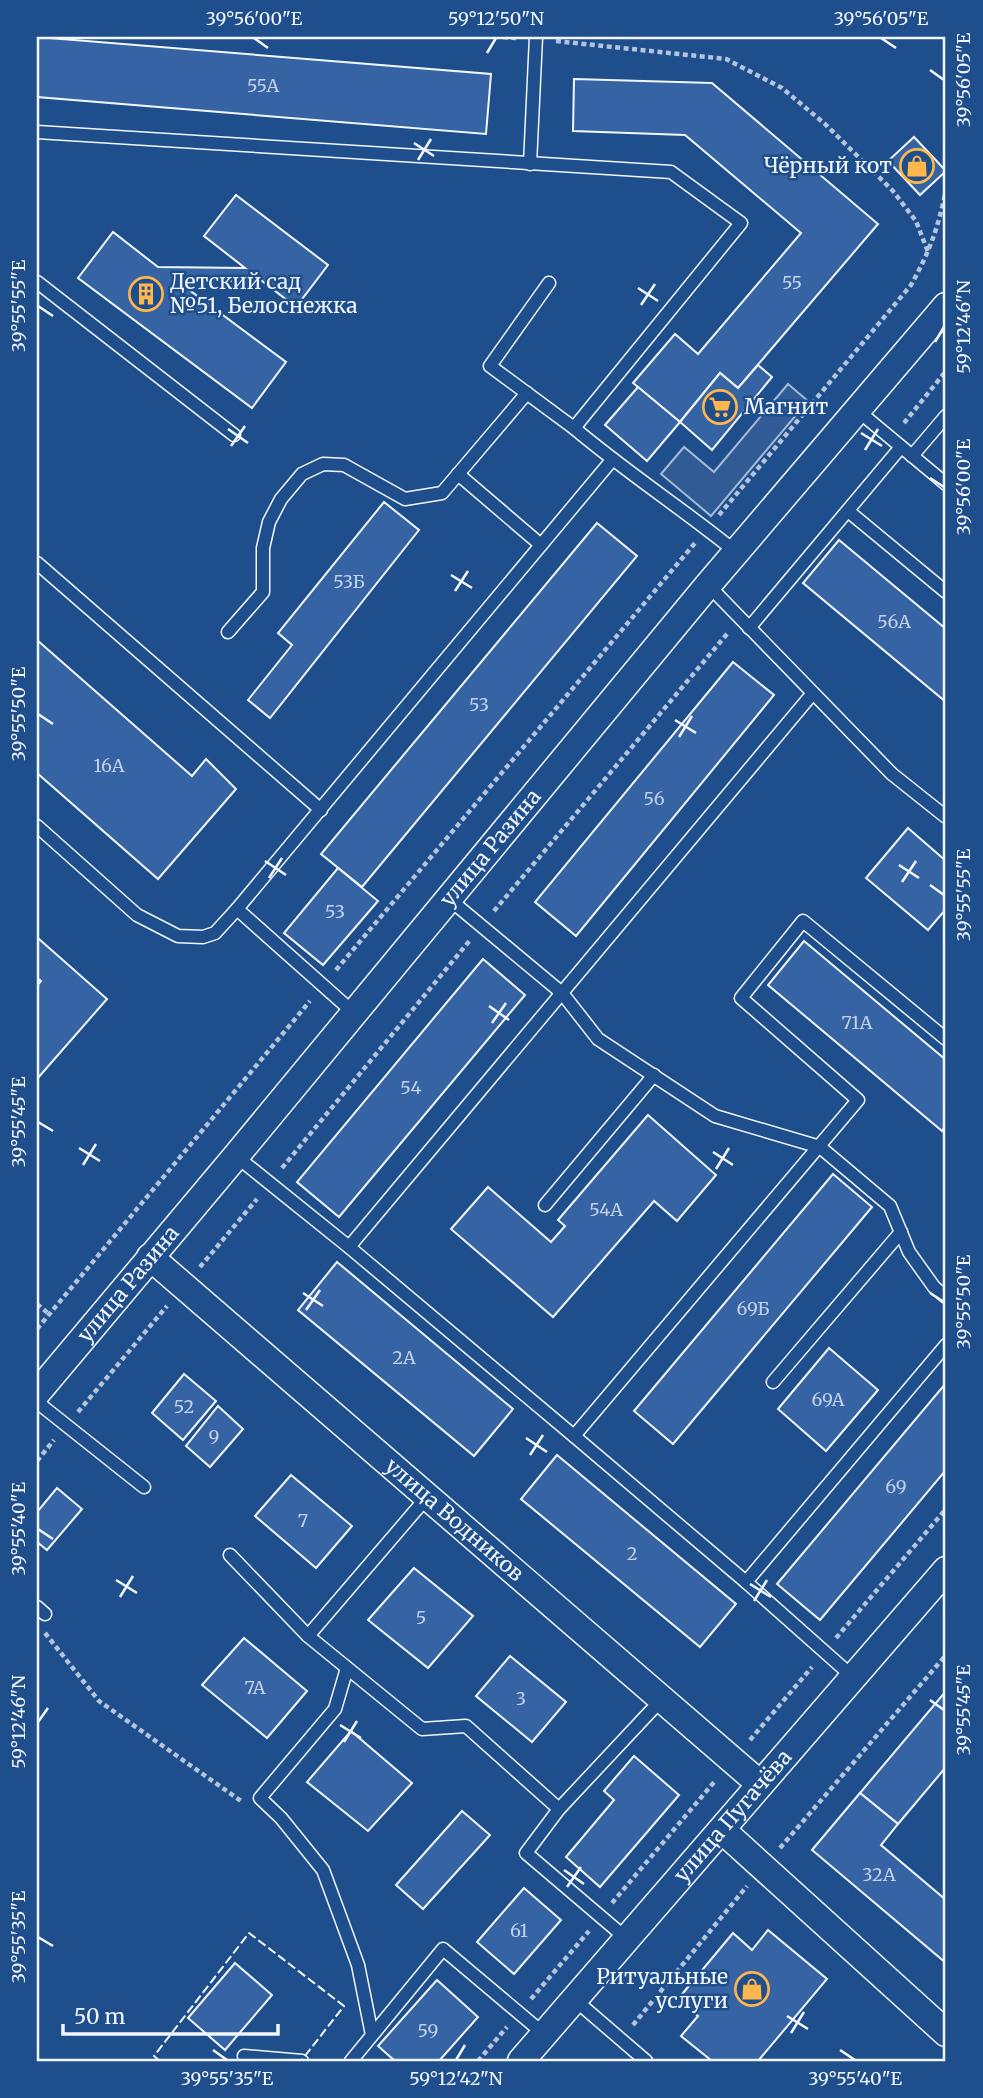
<svg xmlns="http://www.w3.org/2000/svg" width="983" height="2098" viewBox="0 0 983 2098" font-family="Merriweather,serif">
<style>
.parking{fill:#305b95;stroke:#a8bbd7;stroke-width:2}
.building{fill:#3563a3;stroke:#f2f6ff;stroke-width:2}
.lines{fill:none;stroke-linecap:round;stroke-linejoin:round}
.service-casing{stroke:#f2f6ff;stroke-width:15}
.minor-casing{stroke:#f2f6ff;stroke-width:29}
.path{stroke:#b3c4dc;stroke-width:4.5;stroke-dasharray:5 3.5;stroke-linecap:butt}
.service{stroke:#1f4e8c;stroke-width:12}
.minor{stroke:#1f4e8c;stroke-width:26}
.fence{stroke:#f2f6ff;stroke-width:2;stroke-dasharray:9 3.5;stroke-linecap:butt}
.ticks{fill:none;stroke:#f2f6ff;stroke-width:2.5}
.labels{text-anchor:middle;stroke-width:5;stroke-linejoin:round;paint-order:stroke}
.number-label{font-size:18px;fill:#c3d1e8}
.poi-label{font-size:21px;fill:#f2f6ff;stroke:#1f4e8c;text-anchor:end}
.street-label{font-size:21px;fill:#f2f6ff;stroke:#1f4e8c}
.neatline{fill:none;stroke:#f2f6ff;stroke-width:2.5}
.ticks-label{font-size:18px;text-anchor:middle;fill:#f2f6ff}
</style>
<rect width="100%" height="100%" fill="#1f4e8c"/>
<polygon class="parking" points="788,384 808,401 711,516 661,474 684,447 714,472"/>
<g class="building">
<polygon points="37,37 491,74 486,134 37,97"/>
<polygon points="574,79 712,83 878,224 738,388 720,373 680,422 633,383 675,334 698,354 801,233 685,135 573,131"/>
<polygon points="914,137 946,171 920,195 888,161"/>
<polygon points="236,195 328,265 296,307 262,281 176,280 286,362 252,408 78,278 113,232 158,267 245,268 204,236"/>
<polygon points="758,365 772,377 712,450 680,422 720,373 738,388"/>
<polygon points="638,387 680,422 647,461 605,425"/>
<polygon points="384,502 419,530 270,718 248,700 292,645 278,633"/>
<polygon points="597,523 637,556 362,887 321,854"/>
<polygon points="839,540 946,629 946,702 803,583"/>
<polygon points="37,640 192,776 206,759 236,789 158,879 37,773"/>
<polygon points="733,662 774,695 576,936 535,902"/>
<polygon points="908,828 946,861 946,909 928,930 866,878"/>
<polygon points="338,868 378,901 323,965 284,933"/>
<polygon points="39,939 107,999 37,1079 37,986 41,981 37,978 37,941"/>
<polygon points="804,941 946,1060 946,1125 942,1131 768,985"/>
<polygon points="483,959 525,995 339,1217 297,1182"/>
<polygon points="648,1115 716,1175 677,1221 654,1201 553,1317 451,1229 488,1187 551,1242 565,1226 558,1220"/>
<polygon points="833,1174 872,1207 673,1444 634,1411"/>
<polygon points="337,1262 513,1409 474,1456 298,1310"/>
<polygon points="829,1348 878,1390 826,1451 778,1409"/>
<polygon points="184,1374 216,1401 183,1440 152,1413"/>
<polygon points="946,1383 946,1470 820,1620 777,1584"/>
<polygon points="218,1406 243,1429 210,1467 186,1446"/>
<polygon points="557,1455 736,1604 700,1647 521,1499"/>
<polygon points="291,1475 352,1526 316,1568 255,1516"/>
<polygon points="57,1488 82,1509 47,1550 37,1542 37,1512"/>
<polygon points="414,1568 473,1616 428,1668 368,1620"/>
<polygon points="244,1638 307,1691 267,1738 202,1685"/>
<polygon points="510,1656 566,1702 532,1742 476,1696"/>
<polygon points="946,1691 946,1767 898,1824 860,1793"/>
<polygon points="351,1731 412,1783 368,1831 307,1782"/>
<polygon points="634,1756 679,1795 600,1887 566,1857 614,1800 604,1791"/>
<polygon points="860,1793 898,1824 881,1845 946,1900 946,1963 812,1850"/>
<polygon points="462,1811 490,1835 423,1909 396,1885"/>
<polygon points="524,1888 561,1920 514,1974 477,1942"/>
<polygon points="768,1930 827,1979 758,2061 712,2061 681,2036 698,2016 678,1999 733,1933 752,1950"/>
<polygon points="235,1963 272,1995 225,2050 188,2018"/>
<polygon points="437,1980 478,2017 439,2061 395,2061 378,2046"/>
</g>
<g class="lines">
<g class="service-casing">
<g id="service">
<path d="M37 132 671 172 741 223 574 428C626 472 683 509 736 552"/>
<polyline points="530,164 536,37"/>
<polyline points="37,282 234,435"/>
<polyline points="549,283 490,366 574,428"/>
<polyline points="857,410 946,484"/>
<polyline points="912,456 946,416"/>
<polyline points="458,474 541,545"/>
<polyline points="848,511 946,592"/>
<polyline points="37,563 321,810"/>
<polyline points="708,585 892,774 946,817"/>
<polyline points="749,628 901,447"/>
<polyline points="228,632 263,592 263,548 269,522 281,499 302,474 323,464 344,465 405,499 442,493 527,393"/>
<polyline points="37,826 137,915 178,936 203,937 215,933 237,909"/>
<polyline points="449,899 562,993 598,1039 715,1116 820,1147 890,1206 909,1252 934,1287 946,1297"/>
<polyline points="354,1013 237,909 612,460"/>
<polyline points="236,1156 349,1247 574,1436 858,1100 741,998 803,921 946,1039"/>
<polyline points="545,1205 654,1075"/>
<polyline points="349,1247 813,693"/>
<polyline points="773,1382 901,1232"/>
<polyline points="37,1402 144,1487"/>
<polyline points="574,1436 746,1582 853,1677"/>
<polyline points="230,1555 308,1636 422,1729 466,1726 559,1809"/>
<polyline points="746,1582 946,1345"/>
<polyline points="37,1607 45,1614"/>
<polyline points="308,1636 428,1496"/>
<polyline points="347,1668 335,1709 260,1798 281,1818 323,1870 358,1965 372,2035"/>
<polyline points="627,1939 526,1853 559,1809 662,1699"/>
<polyline points="574,1999 646,2061"/>
<polyline points="244,2056 302,2061"/>
<polyline points="351,2061 443,1949 544,2034"/>
</g>
</g>
<g class="minor-casing">
<g id="minor">
<path id="s1" d="M150 1257 760 1784"/>
<path id="s2" d="M37 1393 236 1156 708 585 946 306"/>
<polyline points="722,1830 946,2033"/>
<path id="s3" d="M521 2061 946 1570"/>
</g>
</g>
<g class="path">
<polyline points="503,37 516,38"/>
<polyline points="556,41 726,59 782,88 825,124 893,191 916,221 928,252"/>
<polyline points="904,423 946,371"/>
<path d="M719 515 911 285C930 251 938 228 946 190"/>
<polyline points="494,911 727,634"/>
<polyline points="336,970 695,543"/>
<polyline points="282,1168 471,939"/>
<polyline points="200,1267 257,1199"/>
<polyline points="37,1304 49,1314"/>
<polyline points="37,1329 310,1001"/>
<polyline points="78,1412 167,1306"/>
<polyline points="37,1461 54,1440"/>
<polyline points="45,1633 99,1701 241,1801"/>
<polyline points="836,1638 946,1509"/>
<polyline points="750,1740 812,1667"/>
<polyline points="780,1848 946,1655"/>
<polyline points="612,1903 715,1781"/>
<polyline points="531,1999 589,1931"/>
<polyline points="633,2025 747,1886"/>
<polyline points="478,2061 507,2027"/>
</g>
<use href="#service" class="service"/>
<use href="#minor" class="minor"/>
<polyline class="fence" points="160,2061 154,2056 249,1933 344,2006 301,2061"/>
</g>
<path class="ticks" d="M254 38 268 48M881 38 896 48M487 53 496 38M930 70 944 80M414 143 434 156M418 160 431 139M638 288 658 301M641 305 655 284M38 306 53 316M935 342 944 327M228 429 248 443M861 433 882 446M231 446 245 426M865 450 878 429M930 478 944 487M451 575 472 588M455 591 468 571M38 714 53 724M675 720 696 733M679 737 692 716M265 861 286 875M899 865 919 878M269 878 282 858M902 882 916 861M930 885 944 895M489 1006 509 1020M492 1023 506 1003M38 1122 53 1131M79 1148 100 1161M713 1152 733 1165M83 1165 96 1144M716 1169 729 1148M303 1293 323 1306M930 1293 944 1302M306 1310 320 1290M526 1438 547 1452M530 1455 543 1435M38 1529 53 1539M116 1580 137 1593M750 1584 771 1597M120 1597 133 1576M754 1601 767 1580M930 1700 944 1710M38 1722 48 1708M340 1725 361 1738M344 1742 357 1721M564 1870 584 1884M567 1887 581 1867M38 1937 53 1946M787 2016 808 2029M791 2033 804 2012M213 2050 227 2060M840 2050 855 2060M456 2060 465 2045"/>
<defs>
<g id="shop-ring" transform="scale(1.75)"><circle r="9.5" fill="#1f4e8c" stroke="#ffb74d" stroke-width="1.5"/><path d="M-5-2.5h2.3a2.7 3.5 0 0 1 5.4 0H5L5.5 6h-11ZM-1.5-2.5h3a1.5 2.3 0 0 0-3 0Z" fill="#ffb74d"/></g>
<g id="building-ring" transform="scale(1.75)"><circle r="9.5" fill="#1f4e8c" stroke="#ffb74d" stroke-width="1.5"/><path d="M-4-6H4V6H1V3H-1V6H-4ZM-2.5-4.3h1.7v1.8h-1.7ZM.8-4.3h1.7v1.8H.8ZM-2.5-1h1.7V.8h-1.7ZM.8-1h1.7V.8H.8Z" fill="#ffb74d"/></g>
<g id="supermarket-ring" transform="scale(1.75)"><circle r="9.5" fill="#1f4e8c" stroke="#ffb74d" stroke-width="1.5"/><path d="M-6-5.5h2.5l.6 2H6L4.5 2H-2.5L-4.4-4H-6ZM-1.5 3.2a1.3 1.3 0 1 0 .1 0ZM3 3.2a1.3 1.3 0 1 0 .1 0Z" fill="#ffb74d"/></g>
</defs>
<g fill-rule="evenodd">
<use href="#shop-ring" x="917" y="166"/>
<use href="#building-ring" x="146" y="294"/>
<use href="#supermarket-ring" x="720" y="407"/>
<use href="#shop-ring" x="752" y="1989"/>
</g>
<g class="labels">
<g class="number-label">
<text x="263" y="92">55А</text>
<text x="792" y="289">55</text>
<text x="349" y="588">53Б</text>
<text x="894" y="628">56А</text>
<text x="479" y="711">53</text>
<text x="109" y="772">16А</text>
<text x="654" y="805">56</text>
<text x="335" y="918">53</text>
<text x="857" y="1029">71А</text>
<text x="411" y="1094">54</text>
<text x="606" y="1216">54А</text>
<text x="753" y="1315">69Б</text>
<text x="404" y="1364">2А</text>
<text x="828" y="1406">69А</text>
<text x="184" y="1413">52</text>
<text x="214" y="1443">9</text>
<text x="896" y="1493">69</text>
<text x="303" y="1527">7</text>
<text x="632" y="1560">2</text>
<text x="421" y="1624">5</text>
<text x="255" y="1694">7А</text>
<text x="521" y="1705">3</text>
<text x="879" y="1881">32А</text>
<text x="519" y="1937">61</text>
<text x="428" y="2037">59</text>
</g>
<g class="poi-label">
<text x="892" y="173">Чёрный кот</text>
<text x="170" y="289" text-anchor="start">Детский сад<tspan x="170" dy="24">№51, Белоснежка</tspan></text>
<text x="744" y="414" text-anchor="start">Магнит</text>
<text x="728" y="1984">Ритуальные<tspan x="728" dy="24">услуги</tspan></text>
</g>
<g class="street-label">
<text dy="7" stroke="none"><textPath href="#s2" startOffset="709">улица Разина</textPath></text>
<text dy="7" stroke="none"><textPath href="#s2" startOffset="142">улица Разина</textPath></text>
<text dy="7" stroke="none"><textPath href="#s1" startOffset="402">улица Водников</textPath></text>
<text dy="7" stroke="none"><textPath href="#s3" startOffset="324">улица Пугачёва</textPath></text>
</g>
</g>
<rect width="983" height="2098" fill="none" stroke="#1f4e8c" stroke-width="77"/>
<path d="M63 2024v10h215v-10" fill="none" stroke="#f2f6ff" stroke-width="3.5"/>
<text x="74" y="2024" font-size="21" fill="#f2f6ff" stroke="#1f4e8c" stroke-width="5" paint-order="stroke">50 m</text>
<rect x="38" y="38" width="906" height="2022" class="neatline"/>
<g class="ticks-label">
<text x="254" y="25">39°56'00"E</text>
<text x="496" y="25">59°12'50"N</text>
<text x="881" y="25">39°56'05"E</text>
<text transform="translate(964 80) rotate(-90)" y="6">39°56'05"E</text>
<text transform="translate(19 306) rotate(-90)" y="6">39°55'55"E</text>
<text transform="translate(964 327) rotate(-90)" y="6">59°12'46"N</text>
<text transform="translate(964 487) rotate(-90)" y="6">39°56'00"E</text>
<text transform="translate(19 714) rotate(-90)" y="6">39°55'50"E</text>
<text transform="translate(964 895) rotate(-90)" y="6">39°55'55"E</text>
<text transform="translate(19 1122) rotate(-90)" y="6">39°55'45"E</text>
<text transform="translate(964 1302) rotate(-90)" y="6">39°55'50"E</text>
<text transform="translate(19 1529) rotate(-90)" y="6">39°55'40"E</text>
<text transform="translate(964 1710) rotate(-90)" y="6">39°55'45"E</text>
<text transform="translate(19 1722) rotate(-90)" y="6">59°12'46"N</text>
<text transform="translate(19 1937) rotate(-90)" y="6">39°55'35"E</text>
<text x="227" y="2085">39°55'35"E</text>
<text x="456" y="2085">59°12'42"N</text>
<text x="855" y="2085">39°55'40"E</text>
</g>
</svg>
